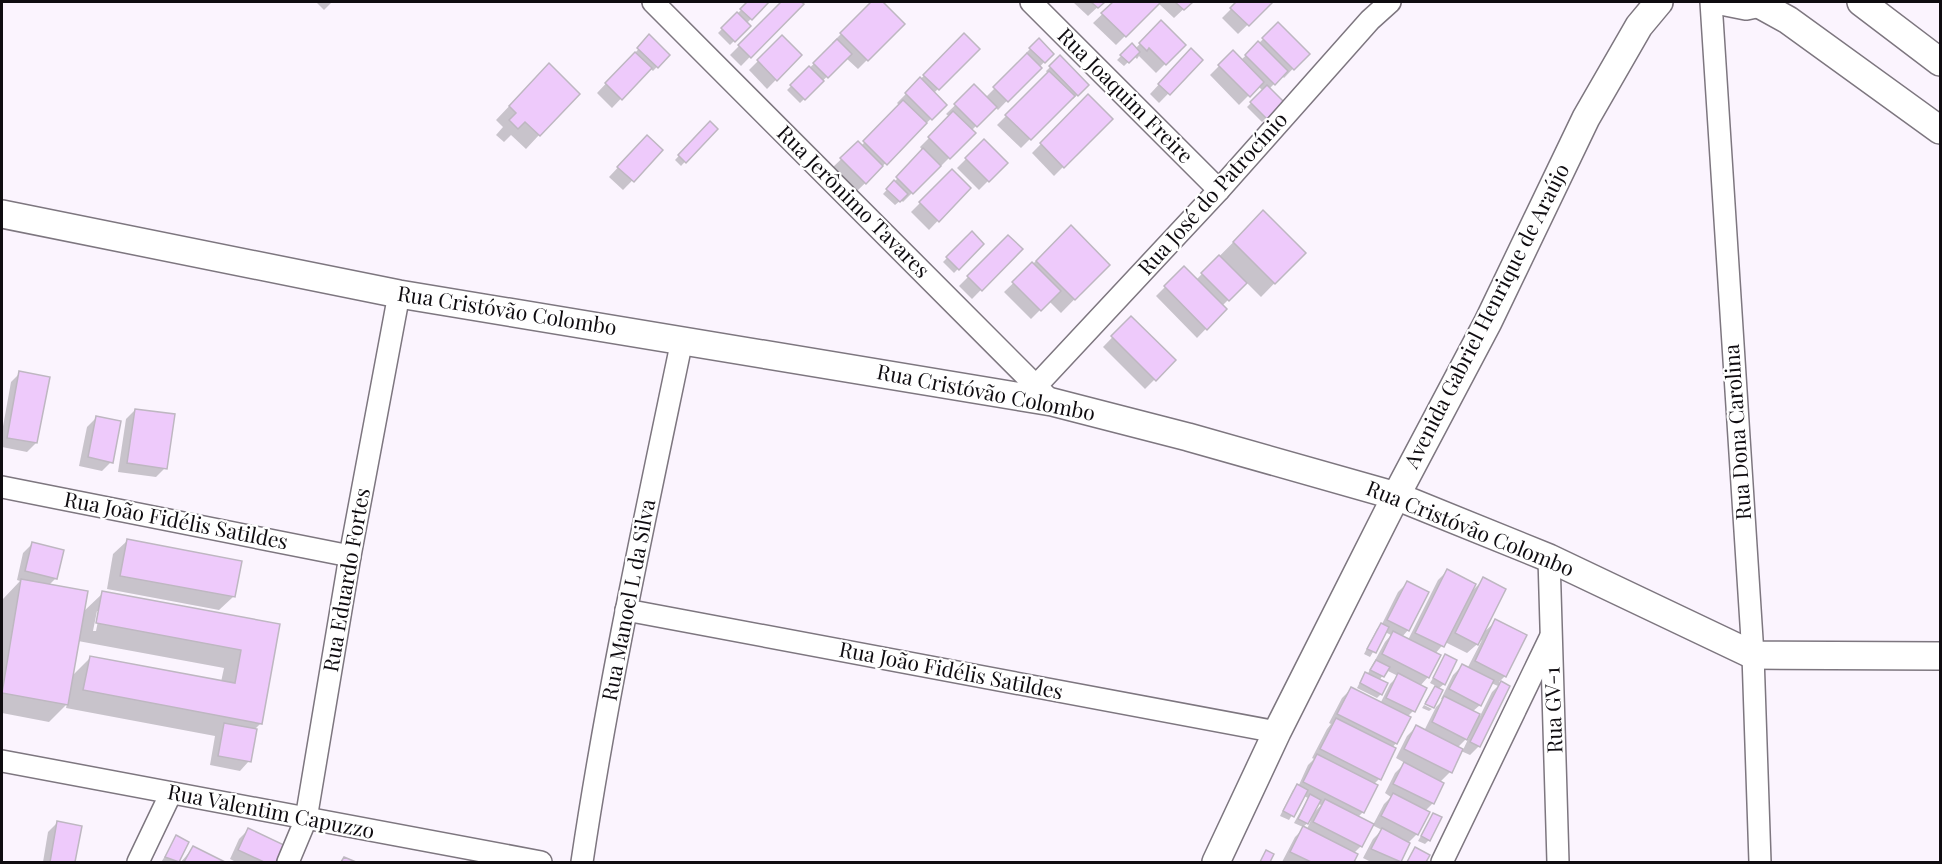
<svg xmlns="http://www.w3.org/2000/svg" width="1942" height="864" viewBox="0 0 1942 864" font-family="'Playfair Display',serif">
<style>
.shadow{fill:#0003;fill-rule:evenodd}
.building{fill:#eecafb;stroke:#beb7c1;stroke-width:1.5}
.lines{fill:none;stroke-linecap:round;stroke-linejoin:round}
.minor-casing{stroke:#7d767f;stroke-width:24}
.tertiary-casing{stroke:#7d767f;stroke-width:30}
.minor{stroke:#fff;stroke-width:21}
.tertiary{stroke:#fff;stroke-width:27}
.labels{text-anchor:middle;stroke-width:4.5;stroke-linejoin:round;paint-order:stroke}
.street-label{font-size:21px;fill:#0f0c10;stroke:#fff}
</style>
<rect width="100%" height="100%" fill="#fbf4fe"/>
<g class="shadow">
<polygon points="316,2 332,2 324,10"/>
<polygon points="749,2 767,2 746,24 749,26 730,45 718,33"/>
<polygon points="783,2 799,2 802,4 741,66 730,55"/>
<polygon points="873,2 881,2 903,24 858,69 846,58 800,103 787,90 833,45 832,43"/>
<polygon points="1073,2 1103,2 1088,16"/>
<polygon points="1115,2 1191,2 1174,18 1158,3 1116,45 1093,23"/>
<polygon points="1238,2 1271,2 1238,34 1222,18"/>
<polygon points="1161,22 1184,45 1156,73 1139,56 1137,59 1134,56 1124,66 1117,60 1132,45 1135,49"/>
<polygon points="1278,25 1307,54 1284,78 1282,76 1269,89 1282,102 1262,122 1247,107 1263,91 1258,86 1239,105 1210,75 1233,52 1241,60"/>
<polygon points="964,35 977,49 934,93 945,105 856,192 832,168 858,143 861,146 900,106 897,103"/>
<polygon points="650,37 668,55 653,71 650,68 612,108 597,93"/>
<polygon points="782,37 800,55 767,89 749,70"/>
<polygon points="1039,40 1052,54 998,110 995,107 971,131 974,133 940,167 939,166 903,202 901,200 895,205 883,194 923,151 920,147 950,117 946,114 974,87 985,98 1028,55 1026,53"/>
<polygon points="1191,50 1201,60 1159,103 1150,94"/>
<polygon points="1060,58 1087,85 1073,99 1072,97 1021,148 997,125 1048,74 1046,71"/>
<polygon points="535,79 539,135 526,149 511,135 504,142 496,135 503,127 496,120"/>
<polygon points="1088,96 1111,119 1054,176 1032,153"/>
<polygon points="710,123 715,129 681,166 675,160"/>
<polygon points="984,141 1006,163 979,190 957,168"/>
<polygon points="638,146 661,151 623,190 609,177"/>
<polygon points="952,171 969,188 929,230 911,212"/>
<polygon points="1263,212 1304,253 1261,297 1246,282 1222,306 1225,309 1197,338 1156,296 1184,268 1196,280"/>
<polygon points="1071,227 1108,265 1061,313 1049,301 1031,319 1004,292"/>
<polygon points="972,233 982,244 954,273 943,262"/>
<polygon points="1008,237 1021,249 972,299 959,286"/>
<polygon points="1131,318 1174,360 1145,389 1103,347"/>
<polygon points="20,373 36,443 27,452 2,447 2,432 11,382"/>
<polygon points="135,410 165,468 156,477 118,472 126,419"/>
<polygon points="96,418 111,462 102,471 79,466 87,427"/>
<polygon points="127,541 233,597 219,610 107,589 113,554"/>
<path d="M32 544 56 578 49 585 83 612 103 593 279 626 261 723 255 729 249 761 240 771 210 765 215 736 66 708 67 704 49 722 2 713V608L3 599 20 581 17 580 23 553ZM97 611H100L96 631H93ZM78 641 224 668 221 682 90 658 72 676Z"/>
<path d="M1447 571 1471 592 1484 579 1482 634 1496 621 1505 676 1499 682 1508 687 1479 746 1470 755 1461 751 1450 772 1440 782 1442 784 1432 804 1425 811 1417 834 1409 842 1399 862H1371L1363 858 1373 839 1382 830 1372 825 1361 846 1354 853 1356 855 1352 862H1282L1295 837 1304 828 1307 829 1311 820 1303 827 1294 823 1308 798 1304 796 1289 820 1280 816 1293 790 1298 787 1308 765 1314 759 1312 758 1327 729 1331 724 1329 723 1342 698 1351 689 1380 704 1390 684 1398 676 1386 670 1379 681 1381 694 1377 698 1357 688 1362 678 1367 675 1385 642 1391 635 1385 632 1370 657 1364 654 1377 629 1382 624 1398 592 1407 583 1408 630 1402 637 1408 640 1438 580ZM1482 640 1467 669 1462 666 1453 675 1441 699 1443 700 1436 707 1424 731 1416 727 1407 736 1396 758 1405 763 1395 773 1385 793 1391 797 1384 804 1373 825 1358 817 1363 812 1373 785 1379 779 1392 748 1396 743 1407 717 1413 711 1425 688 1420 686 1428 677 1435 654 1445 642 1467 653ZM1491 683 1498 686 1492 692 1480 716 1472 712 1480 705ZM1470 735 1463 750 1457 748ZM1317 803 1321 805 1313 814Z"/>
<polygon points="1446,656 1444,684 1438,689 1434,706 1425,702 1436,686 1430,683"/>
<polygon points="1424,705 1432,709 1429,711 1422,708"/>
<polygon points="1433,815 1429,840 1425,844 1418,841"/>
<polygon points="57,823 80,827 74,862 43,862 48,832"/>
<polygon points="248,830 282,846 274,862 236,862 230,859 239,839"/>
<polygon points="176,837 187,842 177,862 162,861"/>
<polygon points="193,848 222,862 181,862"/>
</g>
<g class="building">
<polygon points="747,2 769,2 752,20 740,9"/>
<polygon points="781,2 801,2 804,4 751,58 738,45"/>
<polygon points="871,2 883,2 905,24 868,61 840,33"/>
<polygon points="1091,2 1105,2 1098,8"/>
<polygon points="1113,2 1161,2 1126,37 1101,13"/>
<polygon points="1175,2 1193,2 1184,10"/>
<polygon points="1236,2 1273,2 1249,26 1230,8"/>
<polygon points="737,12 751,26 735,42 721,28"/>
<polygon points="1161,20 1186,45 1166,65 1149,48 1147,51 1139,43"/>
<polygon points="1278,22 1310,54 1294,70 1262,38"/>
<polygon points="964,33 980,49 939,90 923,75"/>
<polygon points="649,34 670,55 658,68 637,48"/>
<polygon points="782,35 802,55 777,81 757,60"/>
<polygon points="1039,38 1054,54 1045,63 1029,48"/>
<polygon points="837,39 852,54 828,78 813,63"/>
<polygon points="1258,41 1288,71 1275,85 1245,55"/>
<polygon points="1132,43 1140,52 1129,63 1120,55"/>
<polygon points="1191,48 1203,60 1170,95 1158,84"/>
<polygon points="1233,50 1264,82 1250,97 1218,65"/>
<polygon points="635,52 652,68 622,100 605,83"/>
<polygon points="1027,53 1042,68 1008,102 993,87"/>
<polygon points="1060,55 1089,85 1078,96 1049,66"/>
<polygon points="549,63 580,94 540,136 525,122 518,129 509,120 516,113 509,106"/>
<polygon points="809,66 824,81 805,100 790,85"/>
<polygon points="1049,71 1075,96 1031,140 1005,115"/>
<polygon points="920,77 947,105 932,120 905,93"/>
<polygon points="974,84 997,107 977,127 954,104"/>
<polygon points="1267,85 1284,102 1267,119 1250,102"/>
<polygon points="1088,94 1113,119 1064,168 1040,143"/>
<polygon points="903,100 927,123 887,165 863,141"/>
<polygon points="953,111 976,133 950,159 928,137"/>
<polygon points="710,121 718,129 686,163 678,155"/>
<polygon points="647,135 663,150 634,182 617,167"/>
<polygon points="984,139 1008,163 989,182 965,158"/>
<polygon points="858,141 883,166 866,184 840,158"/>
<polygon points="923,148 941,166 913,194 896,177"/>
<polygon points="952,169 971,188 939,222 919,202"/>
<polygon points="894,180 908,194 900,202 886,189"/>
<polygon points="1263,210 1306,253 1275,284 1233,242"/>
<polygon points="1071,225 1110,265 1075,300 1036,261"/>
<polygon points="972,231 984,244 959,270 946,257"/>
<polygon points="1008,235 1023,249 982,291 967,276"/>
<polygon points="1219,255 1247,283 1229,301 1201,273"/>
<polygon points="1032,262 1061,291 1041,311 1012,282"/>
<polygon points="1184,266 1227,309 1207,330 1164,286"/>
<polygon points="1131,316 1176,360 1156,381 1111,336"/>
<polygon points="19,371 50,377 37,443 7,438"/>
<polygon points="135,409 175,414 167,469 127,463"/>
<polygon points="96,416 121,421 113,463 88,457"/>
<polygon points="127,539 242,561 235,597 120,576"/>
<polygon points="32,542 64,550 57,579 25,571"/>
<polygon points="1447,569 1476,584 1444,647 1415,633"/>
<polygon points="1483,577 1506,589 1478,645 1455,633"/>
<polygon points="21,579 88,591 68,705 2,693"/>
<polygon points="1407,581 1429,592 1409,631 1387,620"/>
<polygon points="102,591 280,624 262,724 83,690 90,656 235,683 241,650 96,623"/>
<polygon points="1495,619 1527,635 1506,677 1475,661"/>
<polygon points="1381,623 1389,627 1376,653 1367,649"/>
<polygon points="1393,631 1441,655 1429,678 1382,654"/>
<polygon points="1445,654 1457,660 1445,685 1433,678"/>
<polygon points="1376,660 1390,667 1384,677 1370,670"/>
<polygon points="1462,664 1494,680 1481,706 1449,689"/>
<polygon points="1365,672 1388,683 1382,695 1360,683"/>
<polygon points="1398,673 1427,688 1415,712 1386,698"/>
<polygon points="1501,681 1510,686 1480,747 1470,742"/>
<polygon points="1435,686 1443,690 1434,708 1425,704"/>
<polygon points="1351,687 1411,717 1397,744 1337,714"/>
<polygon points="1444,696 1480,714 1467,740 1432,722"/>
<polygon points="1336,718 1396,748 1381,780 1320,749"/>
<polygon points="224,723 257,729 251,762 218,756"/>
<polygon points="1416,725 1463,749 1452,773 1404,749"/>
<polygon points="1317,754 1378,785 1364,813 1303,782"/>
<polygon points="1404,762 1444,783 1434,804 1393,784"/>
<polygon points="1297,784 1308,790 1294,817 1283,811"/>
<polygon points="1393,793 1430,812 1418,835 1381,816"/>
<polygon points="1310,794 1321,800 1308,824 1298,819"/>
<polygon points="1325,799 1374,824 1362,847 1313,822"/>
<polygon points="1433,813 1442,817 1430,841 1421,836"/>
<polygon points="57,821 82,826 75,862 50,862"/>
<polygon points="1303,826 1358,854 1354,862 1311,862 1290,852"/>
<polygon points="248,828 284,845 276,862 264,862 238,850"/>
<polygon points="1382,828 1410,843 1401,862 1371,849"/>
<polygon points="176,835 189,842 179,862 165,857"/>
<polygon points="193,846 225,862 184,862"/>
<polygon points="1415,847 1430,855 1426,862 1407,862"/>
<polygon points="1266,850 1274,854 1270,862 1260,862"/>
<polygon points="344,857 356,862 341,862"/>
</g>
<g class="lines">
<g class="minor-casing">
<g id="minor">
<polyline points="653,2 1052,402"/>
<polyline points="1031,2 1219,190"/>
<polyline points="1711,2 1753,655 1760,862"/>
<polyline points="1036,386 1219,190 1370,20 1390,2"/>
<polyline points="2,487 350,556"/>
<polyline points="1549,558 1558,862"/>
<polyline points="626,610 1277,732"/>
<polyline points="2,761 541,862"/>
<polyline points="138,862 171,793"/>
<polyline points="288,862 306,819 350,556 399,294"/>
<path d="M582 862C608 687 646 513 682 340"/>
<polyline points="1442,862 1550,638"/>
</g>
</g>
<g class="tertiary-casing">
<g id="tertiary">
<polyline points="1726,2 1746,6 1765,2"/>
<polyline points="1861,2 1940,62"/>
<polyline points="1759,4 1788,20 1940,130"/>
<polyline points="2,214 399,294 1052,402 1188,437 1396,496 1549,558 1753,655 1940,656"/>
<polyline points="1216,862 1277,732 1396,496 1488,322 1586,118 1639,26 1659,2"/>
</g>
</g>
<use href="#minor" class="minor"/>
<use href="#tertiary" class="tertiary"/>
</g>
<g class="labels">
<g class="street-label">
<text transform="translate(1125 96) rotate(45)" y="7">Rua Joaquim Freire</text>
<text transform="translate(1213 194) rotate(-48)" y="7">Rua José do Patrocínio</text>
<text transform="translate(853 202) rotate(45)" y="7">Rua Jerônimo Tavares</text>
<text transform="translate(507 311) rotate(9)" y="7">Rua Cristóvão Colombo</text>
<text transform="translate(1487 316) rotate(-63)" y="7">Avenida Gabriel Henrique de Araújo</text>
<text transform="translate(986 393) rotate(11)" y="7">Rua Cristóvão Colombo</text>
<text transform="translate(1738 432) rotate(-94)" y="7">Rua Dona Carolina</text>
<text transform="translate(176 521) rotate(11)" y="7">Rua João Fidélis Satildes</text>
<text transform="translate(1470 529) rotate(22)" y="7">Rua Cristóvão Colombo</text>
<text transform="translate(347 580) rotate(-80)" y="7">Rua Eduardo Fortes</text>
<text transform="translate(629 600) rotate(-79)" y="7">Rua Manoel L da Silva</text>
<text transform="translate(951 671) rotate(11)" y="7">Rua João Fidélis Satildes</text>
<text transform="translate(1554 710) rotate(-92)" y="7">Rua GV-1</text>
<text transform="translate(271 812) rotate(11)" y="7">Rua Valentim Capuzzo</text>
</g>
</g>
<rect width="1942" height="864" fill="none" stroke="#0f0c10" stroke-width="6"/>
</svg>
